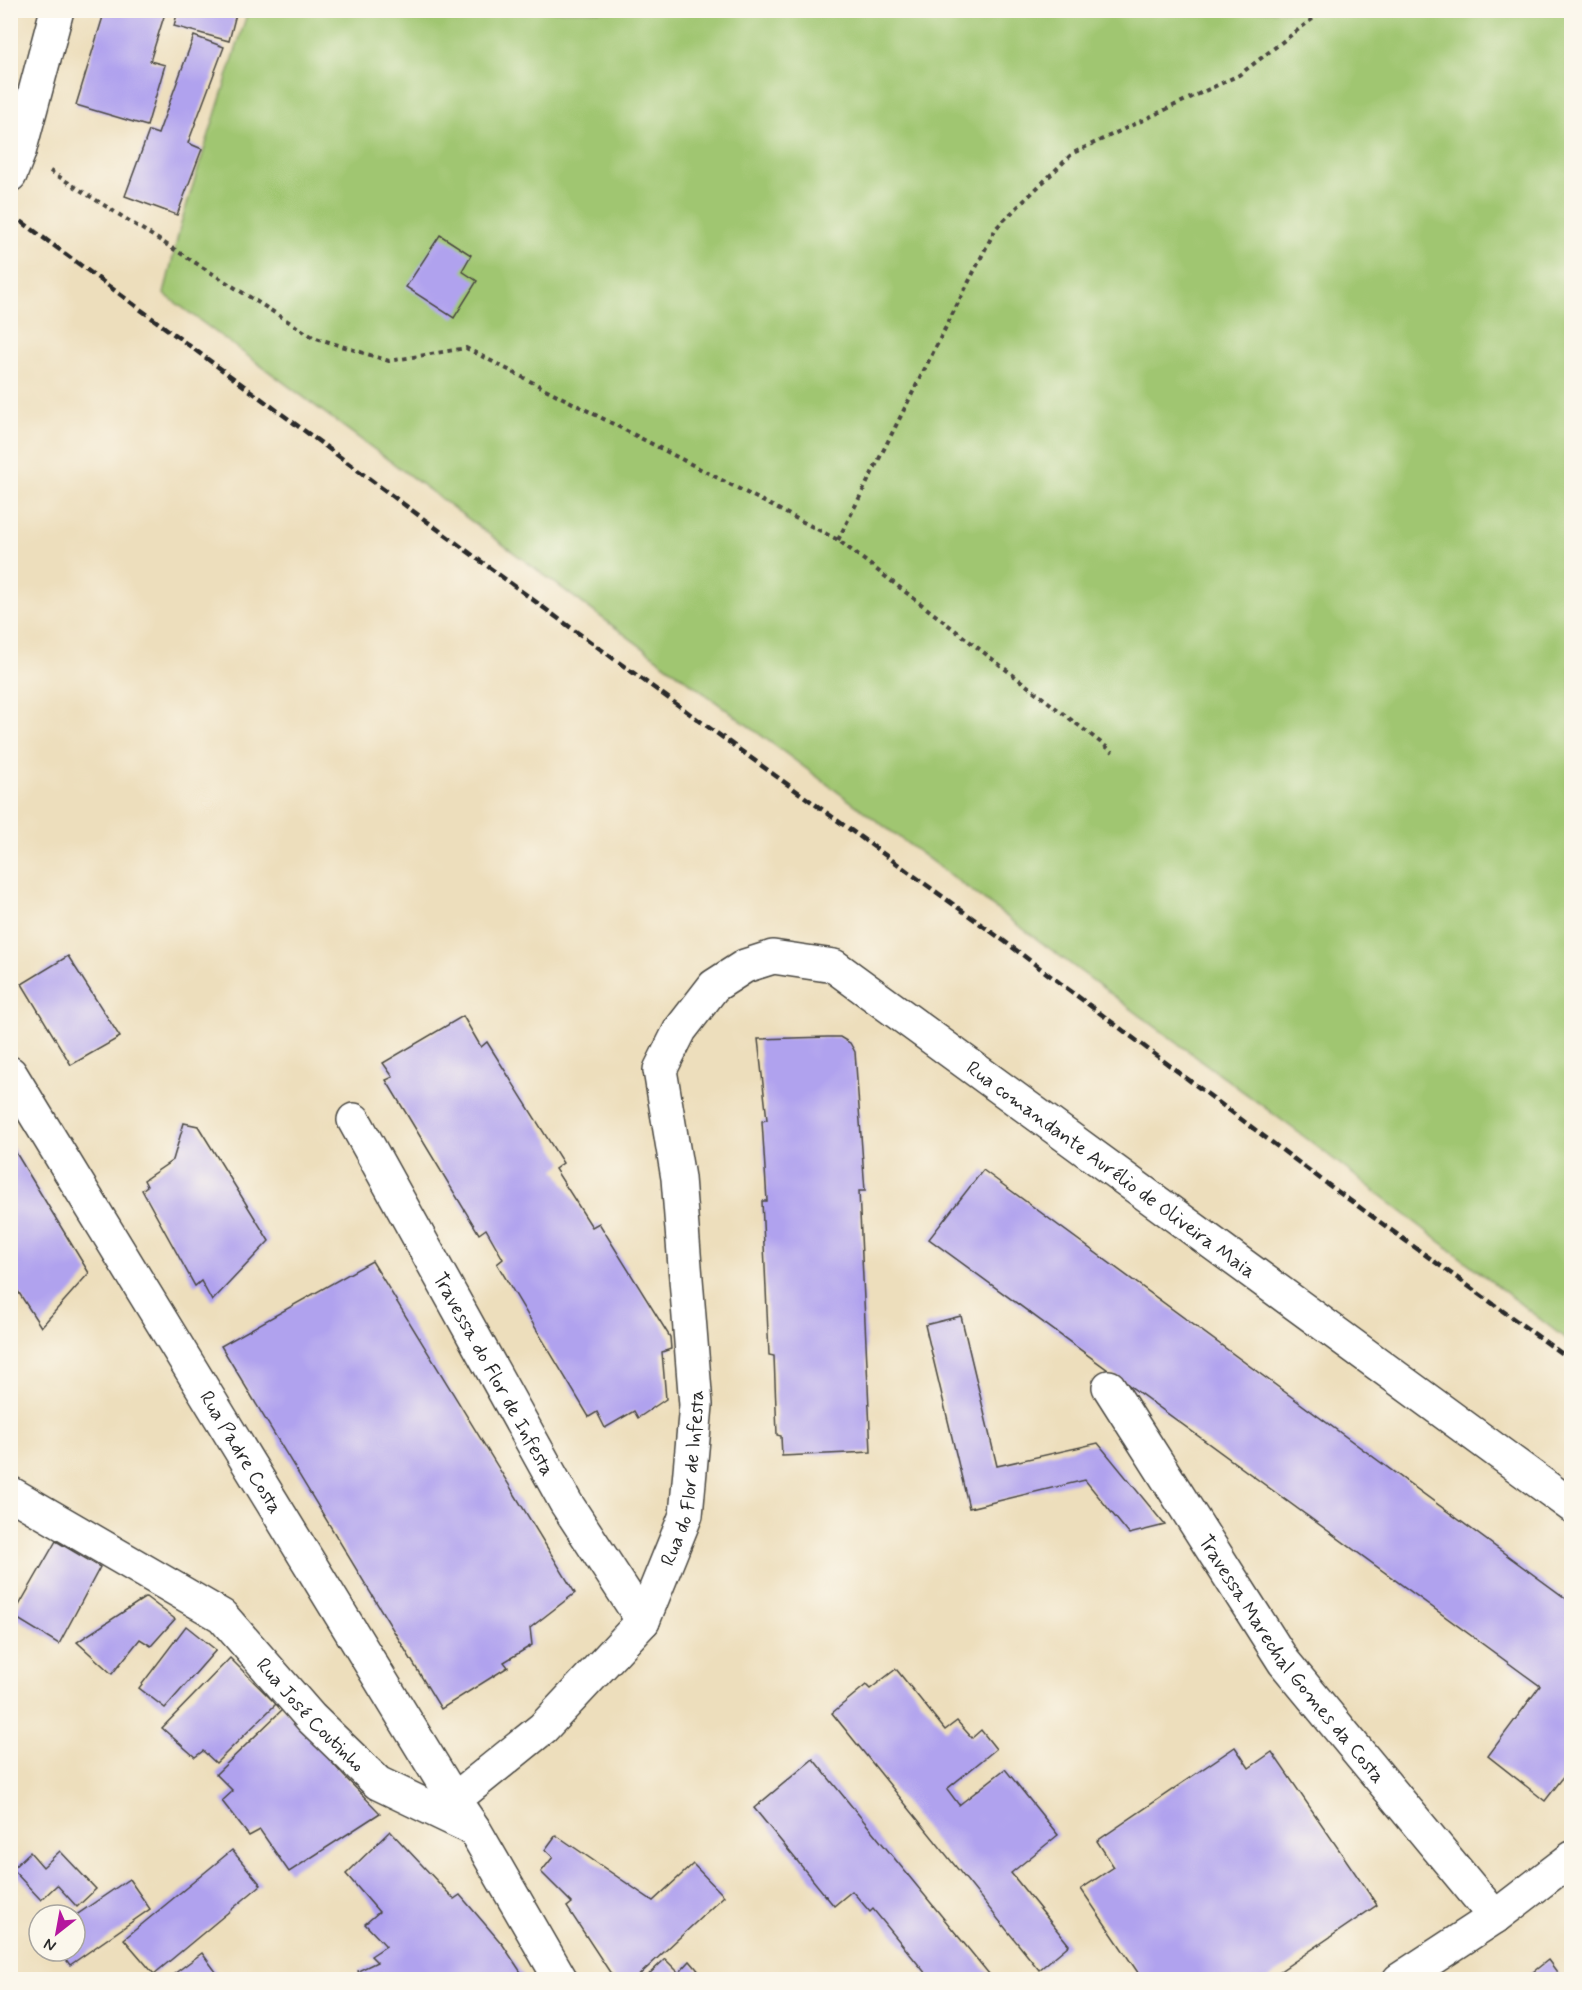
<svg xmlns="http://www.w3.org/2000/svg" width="1582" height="1990" viewBox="0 0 1582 1990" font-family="Mynerve,sans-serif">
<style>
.green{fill:#a0c671;stroke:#66784e;stroke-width:1.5}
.building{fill:#b0a2ee}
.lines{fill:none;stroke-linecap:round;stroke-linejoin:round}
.minor-casing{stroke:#484641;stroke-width:36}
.path{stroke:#484641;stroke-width:4;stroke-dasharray:4.5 4.5;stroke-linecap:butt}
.minor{stroke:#fff;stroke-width:33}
.rail{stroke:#2b2b2b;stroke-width:4.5;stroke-dasharray:9 4.5;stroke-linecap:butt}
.labels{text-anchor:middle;stroke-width:6;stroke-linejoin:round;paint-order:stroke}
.street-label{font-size:20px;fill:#2b2b2b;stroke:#fbf7ec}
</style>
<rect width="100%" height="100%" fill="#fbf7ec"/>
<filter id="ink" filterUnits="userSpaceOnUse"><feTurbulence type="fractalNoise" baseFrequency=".0167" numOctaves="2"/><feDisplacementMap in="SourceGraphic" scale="12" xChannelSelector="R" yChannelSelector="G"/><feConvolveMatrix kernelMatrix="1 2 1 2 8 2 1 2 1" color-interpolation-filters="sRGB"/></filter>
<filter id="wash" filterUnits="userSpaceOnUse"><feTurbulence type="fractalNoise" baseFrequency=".008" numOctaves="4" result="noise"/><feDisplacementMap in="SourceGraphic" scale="24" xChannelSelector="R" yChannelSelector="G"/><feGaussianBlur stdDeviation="1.35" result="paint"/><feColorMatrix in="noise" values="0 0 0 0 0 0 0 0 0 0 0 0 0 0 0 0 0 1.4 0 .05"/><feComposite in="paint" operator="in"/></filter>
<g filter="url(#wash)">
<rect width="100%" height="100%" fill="#eddebc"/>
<polygon class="green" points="248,11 1571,11 1571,1343 1314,1144 164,294 181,223"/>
<g id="blocks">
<g class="building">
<polygon points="105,10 166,10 150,61 165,65 147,126 76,105"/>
<polygon points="178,10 237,10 229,41 174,26"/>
<polygon points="194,36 224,47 188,143 202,149 177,215 125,196 149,131 158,134"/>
<polygon points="440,235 471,255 462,271 477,281 454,318 406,287"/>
<polygon points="68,956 120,1037 71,1065 22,984"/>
<polygon points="463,1016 481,1047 487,1042 563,1163 555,1169 592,1227 599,1223 670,1337 671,1349 662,1352 666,1399 638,1418 634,1411 605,1428 597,1412 589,1417 497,1264 503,1259 486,1229 479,1234 386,1080 393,1077 383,1063"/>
<polygon points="828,1037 840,1037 850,1043 855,1052 865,1191 859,1191 871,1452 782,1456 781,1436 777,1435 774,1356 769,1355 762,1201 767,1201 762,1121 767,1120 758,1039"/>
<polygon points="184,1123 198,1126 269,1241 212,1301 201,1281 195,1286 142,1190 147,1186 144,1180 173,1160"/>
<polygon points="10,1143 89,1273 41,1327 10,1279"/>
<polygon points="983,1170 1572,1603 1572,1766 1545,1801 1488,1756 1540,1686 929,1239"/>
<polygon points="372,1261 575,1593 530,1628 532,1645 504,1662 508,1667 441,1709 221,1346"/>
<polygon points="961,1316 997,1466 1098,1443 1165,1525 1129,1534 1085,1480 969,1508 925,1325"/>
<polygon points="56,1541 100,1567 59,1644 13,1616"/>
<polygon points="146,1597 175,1619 151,1646 140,1639 112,1674 77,1642"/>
<polygon points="186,1626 216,1650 165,1708 139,1688"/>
<polygon points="230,1658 276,1704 216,1763 203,1751 195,1757 162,1728"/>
<polygon points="896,1669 945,1730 957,1721 972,1738 981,1730 996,1749 947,1789 959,1805 1005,1769 1058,1835 1011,1873 1069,1945 1039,1970 832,1713 866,1685 870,1689"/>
<polygon points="284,1708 343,1775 380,1813 289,1872 260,1830 249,1836 222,1801 233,1791 216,1774"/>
<polygon points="1235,1747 1249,1768 1272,1752 1377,1905 1267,1980 1143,1980 1081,1889 1114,1867 1097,1841"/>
<polygon points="813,1759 994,1980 931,1980 873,1909 870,1912 852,1891 834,1906 754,1808"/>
<polygon points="390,1831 454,1899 460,1895 503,1945 526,1980 363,1980 358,1971 377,1962 371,1956 386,1946 365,1924 379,1912 346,1874"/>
<polygon points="556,1835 653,1901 693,1864 724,1896 634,1980 615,1980 567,1907 572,1903 541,1872 553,1857 545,1850"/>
<polygon points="232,1850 261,1885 154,1974 124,1939"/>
<polygon points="60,1851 96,1889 77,1907 57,1885 41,1900 12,1869 30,1852 43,1867"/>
<polygon points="129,1879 150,1909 70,1965 60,1951 75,1951 75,1916"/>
<polygon points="202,1953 222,1980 166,1980"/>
<polygon points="665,1959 679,1973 690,1961 702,1975 699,1980 643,1980"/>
<polygon points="1548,1960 1563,1980 1523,1980"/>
</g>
</g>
</g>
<g filter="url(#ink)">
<use href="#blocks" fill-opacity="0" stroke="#484641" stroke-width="1.5"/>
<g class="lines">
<g class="minor-casing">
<g id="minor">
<polyline points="10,175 19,152 57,10"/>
<path id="s1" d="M10 1073 454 1800 474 1829 561 1980"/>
<path id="s2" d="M354 1120 566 1503 643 1621"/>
<path id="s3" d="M1109 1387 1284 1662 1495 1917"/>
<path id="s4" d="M10 1493 222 1616 311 1718 378 1783 472 1828"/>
<path id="s5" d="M454 1800 543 1728 643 1621 686 1515 696 1405 678 1178 660 1070 680 1030 714 986 745 966 773 957 834 966 1572 1506"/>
<polyline points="1399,1980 1495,1917 1572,1858"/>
</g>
</g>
<g class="path">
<polyline points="50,171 313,337 389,361 466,348 838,540 1113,752"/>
<polyline points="838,540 996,228 1073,153 1239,75 1324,10"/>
</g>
<use href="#minor" class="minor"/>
<polyline class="rail" points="10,213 563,622 1004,941 1326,1183 1572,1361"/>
</g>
</g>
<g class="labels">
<g class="street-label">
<text dy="7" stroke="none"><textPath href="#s5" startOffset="1395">Rua comandante Aurélio de Oliveira Maia</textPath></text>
<text dy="7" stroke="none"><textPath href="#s2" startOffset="290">Travessa do Flor de Infesta</textPath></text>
<text dy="7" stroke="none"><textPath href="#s1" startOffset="444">Rua Padre Costa</textPath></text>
<text dy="7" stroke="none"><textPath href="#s5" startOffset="411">Rua do Flor de Infesta</textPath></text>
<text dy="7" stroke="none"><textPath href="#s3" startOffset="328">Travessa Marechal Gomes da Costa</textPath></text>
<text dy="7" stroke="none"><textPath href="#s4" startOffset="378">Rua José Coutinho</textPath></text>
</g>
</g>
<rect width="1582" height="1990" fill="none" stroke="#fbf7ec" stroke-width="36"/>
<g transform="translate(57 1933) rotate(211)"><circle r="28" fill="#fbf7ec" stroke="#a8a59f" stroke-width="1.5"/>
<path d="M0-4.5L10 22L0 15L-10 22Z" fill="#b5179e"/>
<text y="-9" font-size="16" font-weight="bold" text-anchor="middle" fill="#2b2b2b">N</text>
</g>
</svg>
